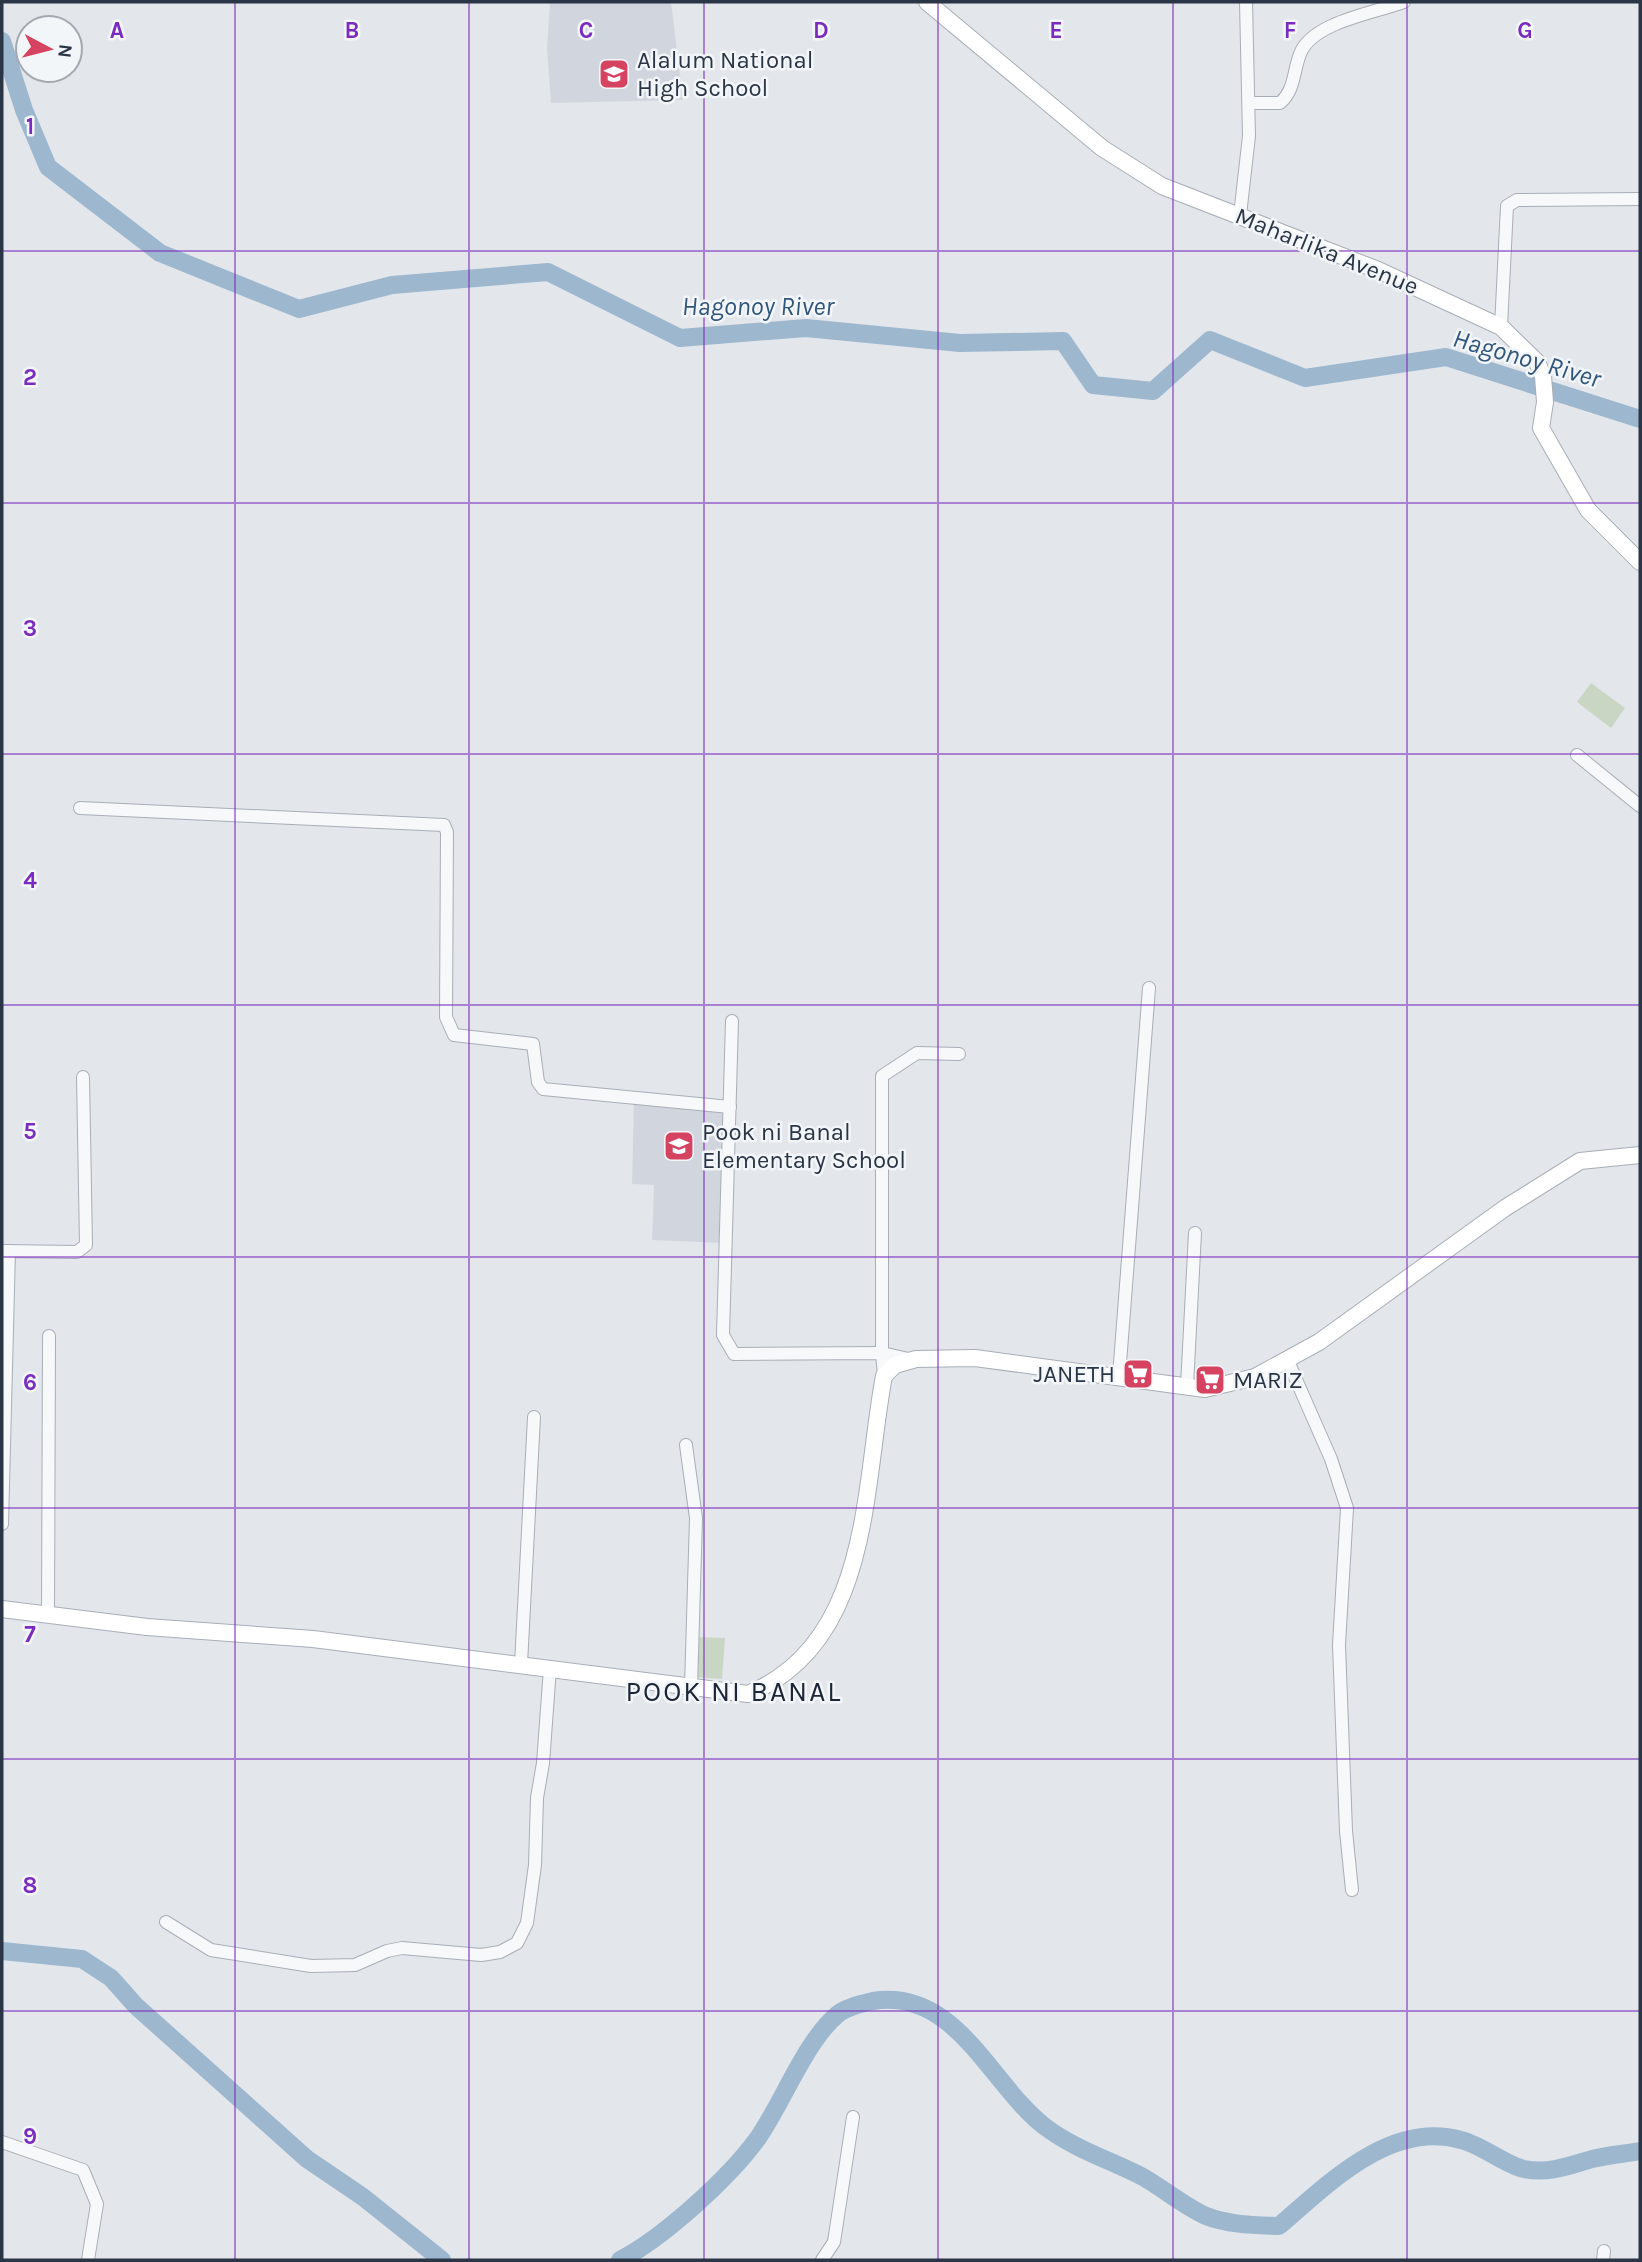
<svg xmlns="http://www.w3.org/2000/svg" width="1642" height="2262" viewBox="0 0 1642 2262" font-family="Karla,sans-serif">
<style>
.built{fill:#d1d6de}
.green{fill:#cad6c4}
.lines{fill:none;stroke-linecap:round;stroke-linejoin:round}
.river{stroke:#9db7ce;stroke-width:18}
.street-casing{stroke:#a8aeb7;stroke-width:14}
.secondary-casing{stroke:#a8aeb7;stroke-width:18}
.street{stroke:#f6f8fa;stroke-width:12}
.secondary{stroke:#fff;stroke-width:16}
.grid{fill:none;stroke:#7b2cbf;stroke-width:2;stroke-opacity:0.55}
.labels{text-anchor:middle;stroke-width:5;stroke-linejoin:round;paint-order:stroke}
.poi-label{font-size:24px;fill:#2a3546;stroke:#f3f6f9;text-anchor:start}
.street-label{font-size:24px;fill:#2a3546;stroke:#f3f6f9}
.water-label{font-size:26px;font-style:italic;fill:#31567c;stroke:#f3f6f9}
.quarter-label{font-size:28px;letter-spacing:2px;fill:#1c2637;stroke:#f3f6f9}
.grid-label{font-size:23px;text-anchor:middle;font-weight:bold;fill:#7b2cbf;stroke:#f3f6f9;stroke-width:5;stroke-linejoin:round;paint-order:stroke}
</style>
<rect width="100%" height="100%" fill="#e3e7ec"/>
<g class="built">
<polygon points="550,2 671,2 683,100 551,103 547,48"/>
<polygon points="634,1100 726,1108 723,1243 652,1240 654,1185 632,1184"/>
</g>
<g class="green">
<polygon points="1591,683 1625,708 1611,728 1577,702"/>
<polygon points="696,1637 725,1638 722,1679 694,1677"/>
</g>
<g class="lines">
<g class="river">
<polyline points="2,41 24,110 48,167 160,253 299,309 392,285 548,272 680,338 806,328 960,343 1063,341 1093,385 1153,391 1210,340 1305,378 1446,357 1640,419"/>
<polyline points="2,1951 82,1959 111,1978 136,2006 307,2159 363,2197 442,2260"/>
<path d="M620 2260C663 2238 729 2178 758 2138 783 2102 806 2040 838 2014 845 2008 864 2003 873 2001 956 1988 990 2084 1044 2126 1074 2149 1110 2160 1143 2177 1164 2189 1184 2206 1206 2216 1229 2225 1255 2225 1279 2226 1327 2185 1390 2120 1461 2140 1482 2145 1507 2166 1524 2169 1548 2174 1569 2166 1592 2159 1608 2155 1624 2154 1640 2151"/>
</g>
<g class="street-casing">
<g id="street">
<path d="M1249 103H1280C1295 90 1293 72 1300 54 1312 22 1375 13 1404 2"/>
<polyline points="1240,215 1249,136 1246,2"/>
<polyline points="1501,327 1507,206 1517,200 1640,199"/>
<polyline points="1577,755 1640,806"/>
<polyline points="80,808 444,825 447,832 446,1017 454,1035 533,1044 538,1082 543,1089 730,1107"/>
<polyline points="732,1021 723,1335 734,1354 882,1353 884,1376"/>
<polyline points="2,1251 77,1252 86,1245 83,1077"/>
<polyline points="1287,1359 1331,1459 1347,1508 1339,1645 1346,1831 1352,1890"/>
<polyline points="913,1360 882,1353 882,1076 917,1053 959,1054"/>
<polyline points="1119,1376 1149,988"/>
<polyline points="1187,1386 1195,1233"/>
<polyline points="686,1445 696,1518 691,1687"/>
<polyline points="2,1524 9,1251"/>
<polyline points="48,1613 49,1336"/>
<polyline points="521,1664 534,1417"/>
<polyline points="166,1922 211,1950 311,1966 355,1965 387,1951 402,1948 481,1955 500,1952 517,1943 527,1923 535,1865 537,1798 543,1763 550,1668"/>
<polyline points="2,2142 83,2170 97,2204 88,2260"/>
<polyline points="822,2260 834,2242 853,2117"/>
<polyline points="1603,2260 1604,2251"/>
</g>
</g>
<g class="secondary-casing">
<g id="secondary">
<polyline points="927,2 1102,148 1162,186 1378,270 1501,327 1537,362 1543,376 1545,402 1541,428 1588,510 1640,562"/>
<path d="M2 1609 147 1627 313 1639 748 1694C872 1643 863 1486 884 1376L895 1365 916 1359 975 1358 1205 1389 1255 1377 1319 1342 1505 1208 1580 1161 1640 1155"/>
</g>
</g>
<use href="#street" class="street"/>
<use href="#secondary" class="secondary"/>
</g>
<path class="grid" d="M235 2V2260M469 2V2260M704 2V2260M938 2V2260M1173 2V2260M1407 2V2260M2 251H1640M2 503H1640M2 754H1640M2 1005H1640M2 1257H1640M2 1508H1640M2 1759H1640M2 2011H1640"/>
<defs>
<g id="school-square" transform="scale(1.575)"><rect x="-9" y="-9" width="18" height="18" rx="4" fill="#d64361" stroke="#f3f6f9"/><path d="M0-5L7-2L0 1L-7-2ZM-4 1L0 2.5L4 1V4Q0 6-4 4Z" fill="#fff"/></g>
<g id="supermarket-square" transform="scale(1.575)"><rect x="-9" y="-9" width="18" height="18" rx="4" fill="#d64361" stroke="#f3f6f9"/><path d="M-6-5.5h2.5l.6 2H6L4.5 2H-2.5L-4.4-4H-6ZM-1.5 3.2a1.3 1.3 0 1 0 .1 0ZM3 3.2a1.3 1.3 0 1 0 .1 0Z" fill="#fff"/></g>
</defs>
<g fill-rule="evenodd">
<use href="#school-square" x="614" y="74"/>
<use href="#school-square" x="679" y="1146"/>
<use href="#supermarket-square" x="1138" y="1374"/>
<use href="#supermarket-square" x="1210" y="1380"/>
</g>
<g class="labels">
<g class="poi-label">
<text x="637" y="68">Alalum National<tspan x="637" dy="28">High School</tspan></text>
<text x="702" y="1140">Pook ni Banal<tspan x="702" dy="28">Elementary School</tspan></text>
<text x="1115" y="1382" text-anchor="end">JANETH</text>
<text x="1233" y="1388">MARIZ</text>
</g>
<g class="street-label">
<text transform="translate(1327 251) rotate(22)" y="8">Maharlika Avenue</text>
</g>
<g class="water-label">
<text x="758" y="315">Hagonoy River</text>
<text transform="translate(1527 358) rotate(16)" y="9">Hagonoy River</text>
</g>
<g class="quarter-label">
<text x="734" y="1701">POOK NI BANAL</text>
</g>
</g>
<g class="grid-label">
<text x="117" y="38">A</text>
<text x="352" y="38">B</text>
<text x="586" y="38">C</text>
<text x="821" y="38">D</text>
<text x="1056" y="38">E</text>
<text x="1290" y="38">F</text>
<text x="1525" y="38">G</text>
<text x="30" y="134">1</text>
<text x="30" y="385">2</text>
<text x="30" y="636">3</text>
<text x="30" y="888">4</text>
<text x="30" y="1139">5</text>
<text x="30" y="1390">6</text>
<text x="30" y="1642">7</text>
<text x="30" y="1893">8</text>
<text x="30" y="2144">9</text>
</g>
<rect width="1642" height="2262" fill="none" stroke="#2a3546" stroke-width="7"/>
<g transform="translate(49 49) rotate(97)"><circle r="33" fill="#f3f6f9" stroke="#a3a9b1" stroke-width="2"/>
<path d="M0-5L12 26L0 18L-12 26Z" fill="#d64361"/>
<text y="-10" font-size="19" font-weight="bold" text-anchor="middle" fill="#2a3546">N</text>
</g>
</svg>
